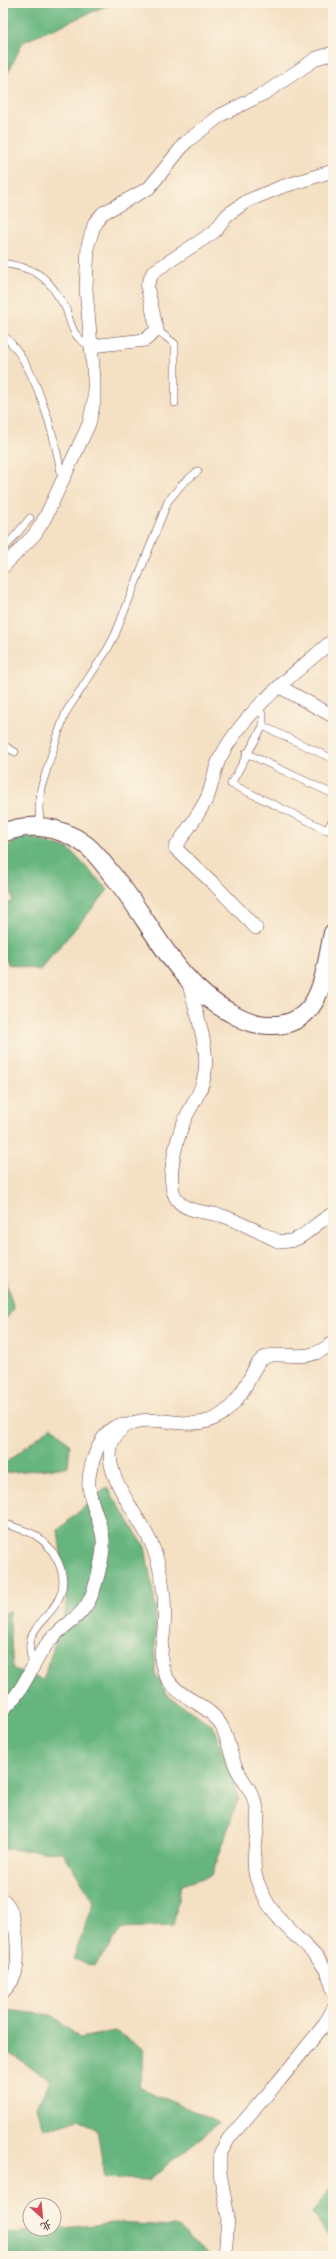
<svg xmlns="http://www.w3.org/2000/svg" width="336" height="2259" viewBox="0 0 336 2259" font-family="'Gochi Hand','LXGW WenKai TC',sans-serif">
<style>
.forest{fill:#66b57f;stroke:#586a55}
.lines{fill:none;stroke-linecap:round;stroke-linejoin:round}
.lane-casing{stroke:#643c42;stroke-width:8}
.street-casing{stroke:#643c42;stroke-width:14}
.secondary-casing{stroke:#643c42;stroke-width:20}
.lane{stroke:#fff;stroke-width:7}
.street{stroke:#fff;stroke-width:13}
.secondary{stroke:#fff;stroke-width:18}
</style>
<rect width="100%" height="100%" fill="#fcf5e5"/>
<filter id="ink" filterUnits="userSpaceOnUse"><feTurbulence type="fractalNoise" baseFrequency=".025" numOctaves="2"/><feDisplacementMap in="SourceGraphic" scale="8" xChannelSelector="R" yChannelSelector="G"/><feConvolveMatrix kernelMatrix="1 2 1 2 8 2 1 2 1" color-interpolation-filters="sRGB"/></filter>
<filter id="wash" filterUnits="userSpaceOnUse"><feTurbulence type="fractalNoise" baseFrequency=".012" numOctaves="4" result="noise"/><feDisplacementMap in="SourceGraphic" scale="16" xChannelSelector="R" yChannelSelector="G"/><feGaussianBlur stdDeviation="0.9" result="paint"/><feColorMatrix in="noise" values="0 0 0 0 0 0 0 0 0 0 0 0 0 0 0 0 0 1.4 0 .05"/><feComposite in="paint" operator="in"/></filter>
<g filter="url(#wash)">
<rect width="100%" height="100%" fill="#f4e0c3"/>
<g class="forest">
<polygon points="3,3 113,3 23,42 3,83"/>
<polygon points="24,836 69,849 108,890 40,970 8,964 3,951 3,908 13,900 3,849"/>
<polygon points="3,1271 14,1309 3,1322"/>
<polygon points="52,1426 70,1445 68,1467 3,1473 3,1465"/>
<polygon points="107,1487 145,1547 156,1609 155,1673 169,1697 213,1726 239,1797 212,1875 181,1885 173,1926 122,1928 95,1966 73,1959 94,1903 63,1852 3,1849 3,1614 9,1611 13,1669 43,1680 67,1605 58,1530"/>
<polygon points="4,2010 51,2015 80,2038 115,2031 145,2050 139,2087 219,2123 148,2180 105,2178 97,2130 79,2119 44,2130 37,2106 51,2080 3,2049"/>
<polygon points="333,2187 333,2241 312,2213"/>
<polygon points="114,2223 176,2226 208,2253 206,2256 3,2256 3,2234"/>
</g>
</g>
<g filter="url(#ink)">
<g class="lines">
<g class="lane-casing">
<g id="lane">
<path d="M3 263C30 268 44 272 58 296 61 301 66 307 67 312 72 328 74 339 91 346"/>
<polyline points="157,330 175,344 175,403"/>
<path d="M3 335C36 363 55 437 62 478"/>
<polyline points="3,550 30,518"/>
<polyline points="257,708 263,715 263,726 231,784 327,830 333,819"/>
<polyline points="263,726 333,759"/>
<polyline points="3,745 15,752"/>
<polyline points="246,753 333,794"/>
<polyline points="40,826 39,808 41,788 60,728 66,712 107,650 115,635 168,501 182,484 198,471"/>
<path d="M3 1523C13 1527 26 1530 35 1535 53 1546 68 1572 61 1593 51 1623 18 1626 34 1666"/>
<polyline points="3,1923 15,1930"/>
</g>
</g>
<g class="street-casing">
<g id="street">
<polyline points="91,346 145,340 157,330 147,286 153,272 214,232 227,215 247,201 281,187 333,171"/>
<polyline points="3,567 35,534 45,518 89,424 94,401 94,379 86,289 88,245 95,222 103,213 149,188 186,142 221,115 265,93 317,58 333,53"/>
<polyline points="280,687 333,716"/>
<path d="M256 928 214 884 175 848C186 831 199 815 208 796 213 783 214 768 221 756 247 708 293 675 333 640"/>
<path d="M188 980C194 1007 209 1045 205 1072 203 1090 192 1104 185 1119 177 1138 162 1187 180 1203 191 1213 212 1212 226 1217 244 1224 261 1233 278 1241 303 1245 312 1223 333 1214"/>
<path d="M333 1342C306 1368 278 1347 262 1359 256 1364 253 1371 250 1378 240 1396 229 1415 208 1421 180 1430 140 1407 118 1433 90 1466 144 1518 154 1550 163 1575 166 1603 164 1629 163 1641 159 1653 162 1665 170 1700 207 1699 222 1727 228 1739 230 1753 235 1765 241 1780 254 1792 257 1808 261 1833 248 1859 258 1883 263 1897 271 1910 281 1921 301 1945 327 1957 333 1991"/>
<path d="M3 1709C24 1692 31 1665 47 1644 59 1627 80 1619 89 1601 93 1593 96 1583 98 1575 101 1563 104 1551 103 1539 101 1521 90 1504 89 1486 87 1469 102 1424 123 1425"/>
<path d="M3 1900C17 1908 19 1956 16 1971 14 1979 9 1986 3 1992"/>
<polyline points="225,2256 228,2217 220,2173 220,2154 229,2138 279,2081 325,2024 333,2009"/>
</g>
</g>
<g class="secondary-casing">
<path id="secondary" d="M3 833C31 821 62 827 86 845 95 852 103 863 110 872 150 918 174 984 231 1013 242 1019 254 1025 268 1025 322 1028 324 973 333 933"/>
</g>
<use href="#lane" class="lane"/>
<use href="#street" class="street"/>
<use href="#secondary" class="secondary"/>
</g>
</g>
<rect width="336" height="2259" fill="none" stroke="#fcf5e5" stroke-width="16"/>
<g transform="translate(42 2217) rotate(153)"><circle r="19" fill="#fcf5e5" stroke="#b59f9b"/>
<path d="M0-3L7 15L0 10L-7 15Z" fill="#d1495b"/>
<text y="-6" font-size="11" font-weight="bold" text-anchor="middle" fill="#4a1f2b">北</text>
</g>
</svg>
